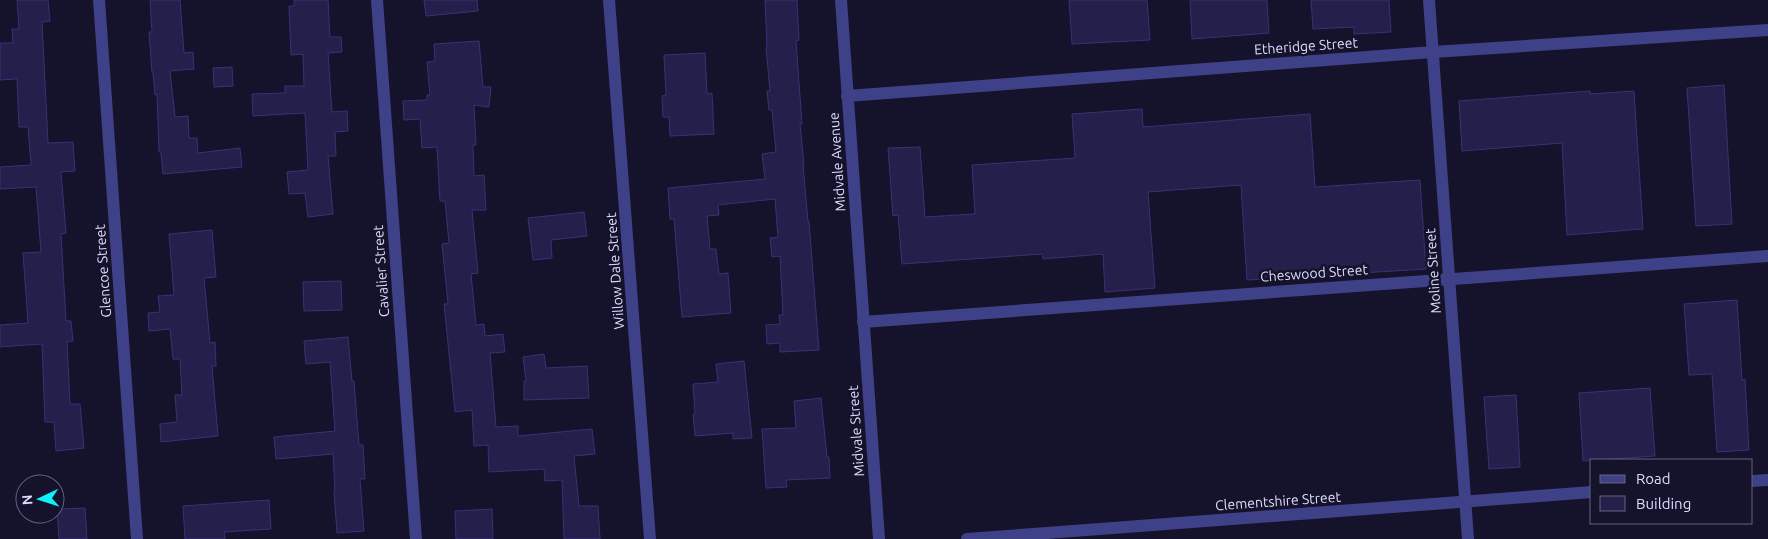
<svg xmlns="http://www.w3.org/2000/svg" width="1768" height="539" viewBox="0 0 1768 539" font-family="Ubuntu,sans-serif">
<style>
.building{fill:#251f4c;stroke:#3a3177}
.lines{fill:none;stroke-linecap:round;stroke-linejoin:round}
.minor{stroke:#3f4188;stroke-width:12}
.labels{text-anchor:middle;stroke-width:5;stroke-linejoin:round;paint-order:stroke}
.street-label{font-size:14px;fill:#dfddfe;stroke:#15122b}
</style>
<rect width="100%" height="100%" fill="#15122b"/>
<g class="building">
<polygon points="17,0 48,0 50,21 42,22 48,143 73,142 75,171 61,172 66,233 61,234 66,321 71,321 73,341 67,342 70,404 80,404 84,448 56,451 54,422 45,422 42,344 0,347 0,325 28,323 23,253 41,252 36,187 0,189 0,167 31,165 28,127 19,127 17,79 0,80 0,43 13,43 12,29 19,29"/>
<polygon points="150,0 180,0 184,53 193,52 194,69 170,71 175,117 188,116 189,138 197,138 198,153 240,148 242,167 163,174 161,152 159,152 157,94 155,95 153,72 152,72 149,32 152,32"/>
<polygon points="294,0 328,0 330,37 341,37 342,52 328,53 332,112 347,111 348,131 335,132 336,156 328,156 333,214 308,217 305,193 289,194 287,172 308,170 305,113 253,116 252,94 285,93 285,86 304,86 303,54 291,55 289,6 294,6"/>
<polygon points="424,0 477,0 478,11 426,16"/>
<polygon points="765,0 797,0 799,40 796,41 802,124 800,124 804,165 803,165 808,221 809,221 819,350 780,352 780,343 767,344 766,325 780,324 779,315 783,315 780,256 772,257 770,238 778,237 775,199 718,205 719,215 707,216 710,249 716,249 719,274 728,273 731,313 682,317 674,219 670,219 668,188 765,179 762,154 776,152 772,110 769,110 767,91 770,91 766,47 767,46"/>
<polygon points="1069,0 1147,0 1150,40 1072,44"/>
<polygon points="1190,0 1267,0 1269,33 1192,39"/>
<polygon points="1311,0 1389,0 1391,32 1354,34 1354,27 1313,29"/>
<polygon points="479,41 483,87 491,87 489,107 474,105 476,145 473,145 474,176 484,175 486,210 472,210 478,273 471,274 476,325 484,324 485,336 503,334 505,352 490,353 496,427 518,426 518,436 592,429 595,454 574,456 579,506 598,506 600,539 564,539 562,480 545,481 544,469 489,472 488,445 474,446 472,410 455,412 444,304 448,304 442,244 449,243 445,201 440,201 437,147 422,148 420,119 404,120 403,101 427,100 427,95 430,95 427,62 435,61 434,44"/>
<polygon points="705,53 707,94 712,93 714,134 670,136 669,117 663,117 662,96 666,95 664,55"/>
<polygon points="232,67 233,86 214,87 213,68"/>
<polygon points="1724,85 1732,224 1696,226 1687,88"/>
<polygon points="1590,91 1590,94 1634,91 1643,229 1567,235 1562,143 1462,151 1459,101"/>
<polygon points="1142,109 1143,127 1310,114 1315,187 1420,180 1426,269 1247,280 1241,185 1148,192 1155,288 1105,292 1103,254 1043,259 1042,254 902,264 898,215 893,216 888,148 920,147 925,217 975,214 972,165 1075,158 1072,114"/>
<polygon points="584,212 587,236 551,240 552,258 533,260 528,218"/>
<polygon points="212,230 216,277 204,278 210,343 215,342 216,366 212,366 218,436 161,442 160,424 177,422 175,395 182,395 180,359 173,359 170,329 149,331 148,313 160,312 158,296 174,295 169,234"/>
<polygon points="341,281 342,310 304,311 303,282"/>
<polygon points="1737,300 1742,380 1745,379 1749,450 1717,452 1712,374 1689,375 1684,304"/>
<polygon points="348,337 352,381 354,381 359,445 363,445 365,479 360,479 364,531 337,533 334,491 335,491 333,454 276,459 274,437 335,431 330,362 306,364 304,341"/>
<polygon points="544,354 546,368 587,366 589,398 524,400 524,381 526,381 523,357"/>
<polygon points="744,361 752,438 733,439 733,433 695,436 693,414 695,414 693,384 718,382 716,364"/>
<polygon points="1650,388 1655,456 1583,461 1579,393"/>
<polygon points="1516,395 1520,467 1489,469 1484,397"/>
<polygon points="821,398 827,457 829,457 830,478 786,480 787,487 766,488 762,429 796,428 794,401"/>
<polygon points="269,500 271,529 224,532 225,539 185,539 183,506"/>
<polygon points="85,508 87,539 59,539 57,509"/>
<polygon points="492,509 493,539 456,539 455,511"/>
</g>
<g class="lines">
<g class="minor">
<polyline points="99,0 137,539"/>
<polyline points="377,0 416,539"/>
<polyline points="609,0 650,539"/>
<polyline points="841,0 879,539"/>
<polyline points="1429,0 1468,539"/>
<polyline points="847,96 1433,52 1768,30"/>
<polyline points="863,322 1768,256"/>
<polyline points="1752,481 1768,480"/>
<polyline points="967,539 1592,492"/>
</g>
</g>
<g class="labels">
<g class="street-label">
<text transform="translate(1306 46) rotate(-4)" y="5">Etheridge Street</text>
<text transform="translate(837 162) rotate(-94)" y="5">Midvale Avenue</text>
<text transform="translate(103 271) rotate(-94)" y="5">Glencoe Street</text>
<text transform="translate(381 271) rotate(-94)" y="5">Cavalier Street</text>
<text transform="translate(615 271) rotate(-94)" y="5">Willow Dale Street</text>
<text transform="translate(1433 271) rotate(-94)" y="5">Moline Street</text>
<text transform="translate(1314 273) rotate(-4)" y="5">Cheswood Street</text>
<text transform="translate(856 431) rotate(-94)" y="5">Midvale Street</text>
<text transform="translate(1278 501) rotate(-4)" y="5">Clementshire Street</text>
</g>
</g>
<rect x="1590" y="459" width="162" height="65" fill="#15122b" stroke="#66637f"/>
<rect x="1600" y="475" width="25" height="8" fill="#3f4188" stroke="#66637f"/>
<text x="1636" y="484" font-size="15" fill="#dfddfe">Road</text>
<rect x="1600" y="496" width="25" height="15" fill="#251f4c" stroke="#66637f"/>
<text x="1636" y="509" font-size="15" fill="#dfddfe">Building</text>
<g transform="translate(40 499) rotate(266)"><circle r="24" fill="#15122b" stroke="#66637f"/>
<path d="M0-4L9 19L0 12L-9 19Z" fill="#0ff0f8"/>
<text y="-8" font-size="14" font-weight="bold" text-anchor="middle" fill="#dfddfe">N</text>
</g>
</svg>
